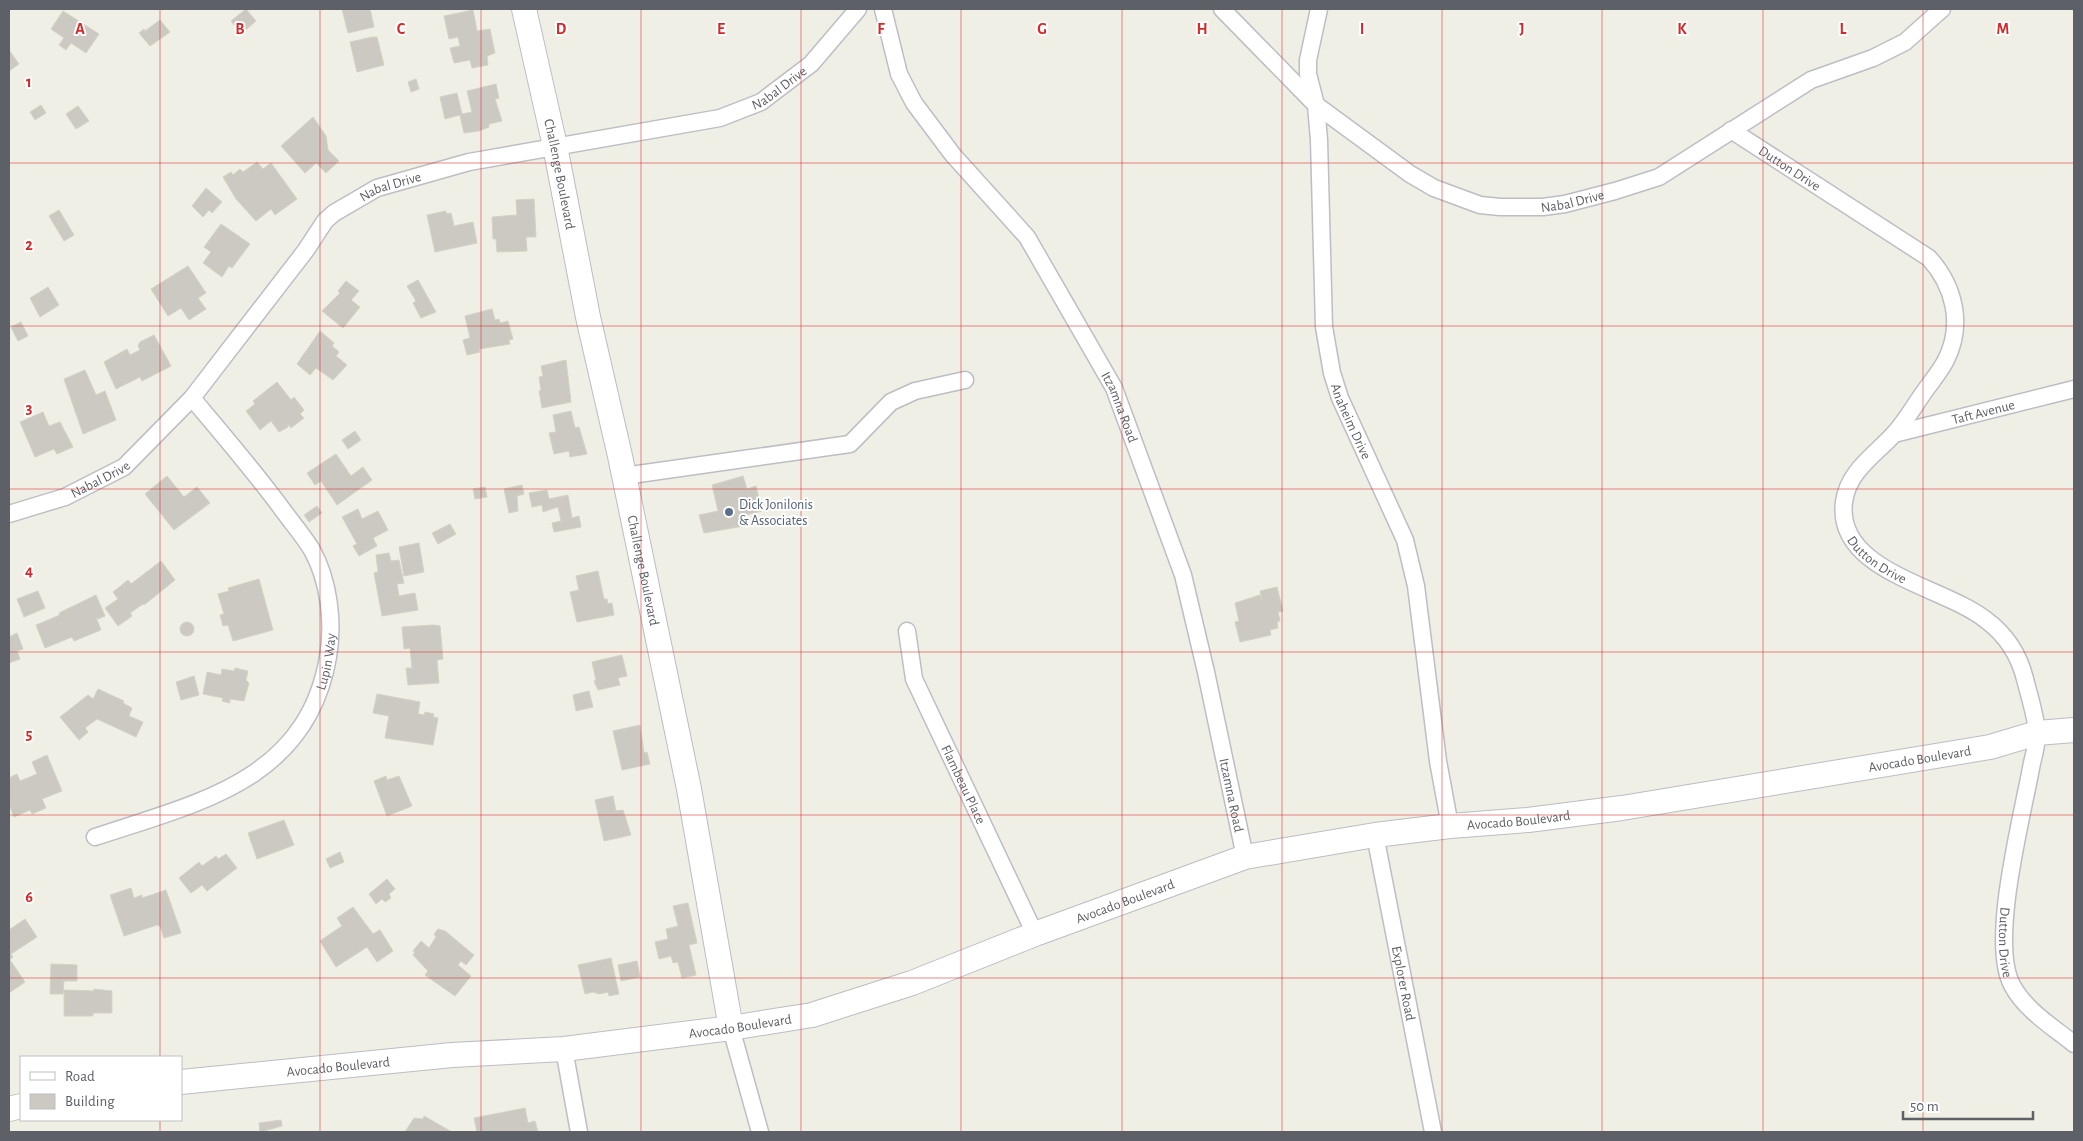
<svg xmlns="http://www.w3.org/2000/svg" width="2083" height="1141" viewBox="0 0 2083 1141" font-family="'Alegreya Sans',sans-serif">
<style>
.building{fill:#cbc9c2;stroke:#d5d2c3}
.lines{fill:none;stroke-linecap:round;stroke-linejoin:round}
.street-casing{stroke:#bdbec4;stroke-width:19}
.secondary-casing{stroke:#bbbdc4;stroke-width:26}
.street{stroke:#fff;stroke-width:16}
.secondary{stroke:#fff;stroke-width:24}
.grid{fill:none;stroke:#d62828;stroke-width:1;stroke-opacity:0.55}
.service-dot{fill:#5c6f8a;stroke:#fff;stroke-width:2}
.labels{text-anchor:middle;stroke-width:4;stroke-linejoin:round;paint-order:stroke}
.street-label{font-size:14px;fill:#5d6066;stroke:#fff}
.service-label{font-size:14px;fill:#4e5e75;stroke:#fff;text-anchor:start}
.grid-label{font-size:16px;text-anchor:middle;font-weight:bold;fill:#d62828;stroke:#fff;stroke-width:4;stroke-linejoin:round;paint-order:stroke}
</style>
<rect width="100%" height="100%" fill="#f0efe5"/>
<g class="building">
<polygon points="246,9 256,21 241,34 231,21"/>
<polygon points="342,9 370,9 374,27 348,33"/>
<polygon points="473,10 477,31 490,29 495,53 487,56 488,65 472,68 470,60 454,63 450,48 460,46 458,37 449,39 444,16"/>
<polygon points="63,11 99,34 86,53 71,43 66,50 59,45 64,38 51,29"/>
<polygon points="160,20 170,32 150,46 139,33 144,29 145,31"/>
<polygon points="372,37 377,37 384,65 357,72 350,42"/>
<polygon points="9,50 19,64 9,71"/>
<polygon points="416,79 419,89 411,92 408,82"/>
<polygon points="496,84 499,98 495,99 502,121 489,124 489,127 479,131 464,133 460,115 445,119 440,97 457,93 462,114 472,112 467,91"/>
<polygon points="41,105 46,113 35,120 30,112"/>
<polygon points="78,106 89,121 76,129 66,114"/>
<polygon points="313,117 326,136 328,150 339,161 326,173 316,163 305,173 281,146"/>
<polygon points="257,162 263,169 271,163 297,199 275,215 271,209 256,221 236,199 223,177 231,172 233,175 240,169 243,172"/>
<polygon points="206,188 222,202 212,213 209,210 203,217 192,206"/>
<polygon points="534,199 536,237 526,237 527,251 497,252 496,239 493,239 492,217 517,215 516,200"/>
<polygon points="59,210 74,235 64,241 49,216"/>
<polygon points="446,211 446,214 451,213 454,226 473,222 477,243 435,252 427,215"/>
<polygon points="221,224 250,244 232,268 229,266 222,277 203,263 211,252 204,247"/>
<polygon points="188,266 206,293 198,298 206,309 189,320 181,308 168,316 151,289"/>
<polygon points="418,280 436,312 421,318 413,303 416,301 407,286"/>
<polygon points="346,281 359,291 351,300 360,307 343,328 322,311 340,293 338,291"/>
<polygon points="48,287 59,305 40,317 30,298"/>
<polygon points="492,309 495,320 499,319 500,323 508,321 513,339 509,340 510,344 479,349 480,352 467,355 463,340 470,338 465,316"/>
<polygon points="21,322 28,336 18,341 11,327"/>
<polygon points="320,331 334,343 332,346 339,352 336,356 347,365 333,380 316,368 310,375 297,364"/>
<polygon points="154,335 171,366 142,381 140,377 116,389 104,362 127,349 130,355 140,350 138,346 140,342"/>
<polygon points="566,360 571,402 542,408 539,391 541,390 539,377 543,376 541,366"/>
<polygon points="85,370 96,395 105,391 116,420 83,434 64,379"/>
<polygon points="277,382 291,400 294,397 304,410 300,414 304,418 291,428 288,424 288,427 279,432 271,421 260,430 246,411 255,404 253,401"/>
<polygon points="571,411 575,428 579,427 587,454 570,457 569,451 554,454 549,433 556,432 553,415"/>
<polygon points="43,412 49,426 60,422 73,447 57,454 54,449 35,457 20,422"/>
<polygon points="355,431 361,440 348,449 342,440"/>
<polygon points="336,454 351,476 363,467 372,480 337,505 321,481 315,485 307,473"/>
<polygon points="167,476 184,497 197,487 210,503 174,530 145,494"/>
<polygon points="743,476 747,489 756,486 762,511 742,516 744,526 704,533 699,515 718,511 712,485"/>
<polygon points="522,485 524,494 517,496 518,511 509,513 504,489"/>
<polygon points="485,487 487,497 475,499 473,489"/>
<polygon points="547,490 549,499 568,495 572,518 579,516 581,527 554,532 552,523 561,521 558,507 543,512 542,505 532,507 529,493"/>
<polygon points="317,506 322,513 309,522 304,515"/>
<polygon points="358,509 362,519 378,511 388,530 373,538 377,546 359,556 353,546 357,544 342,517"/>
<polygon points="450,524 456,534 438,544 432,533"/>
<polygon points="419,543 424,572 404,576 399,547"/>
<polygon points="389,553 391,561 399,560 404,583 397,584 399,596 415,593 418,610 382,616 374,573 378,572 376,555"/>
<polygon points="161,561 175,580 144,605 143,604 130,613 132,616 118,626 105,608 118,599 113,592 128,580 131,584"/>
<polygon points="598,571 604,599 607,599 608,604 612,603 614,615 577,622 570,592 579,590 576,576"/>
<polygon points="259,579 273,630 233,641 228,625 223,626 220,615 224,614 218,594 229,591 228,588"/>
<polygon points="1277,587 1283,611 1278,612 1280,621 1277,622 1278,628 1270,630 1271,635 1240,642 1235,622 1239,621 1235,603 1260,595 1262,601 1260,591"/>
<polygon points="38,591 45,608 24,617 17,599"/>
<polygon points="96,595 105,616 98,619 96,617 101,630 74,641 72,637 45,648 36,625 60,615 59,613"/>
<circle cx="187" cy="629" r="7"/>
<polygon points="433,625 440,626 443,659 437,660 439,683 408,685 406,668 412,668 410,648 404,649 402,627"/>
<polygon points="17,633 23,649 17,651 20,659 9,663 9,637"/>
<polygon points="622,655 627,676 618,678 620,685 598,690 594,681 596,680 592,662"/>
<polygon points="235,668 248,671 246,680 249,683 244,701 230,699 230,703 222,701 223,698 203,694 207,672 221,675 222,669 234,671"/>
<polygon points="194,676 199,695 181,700 176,682"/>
<polygon points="98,689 124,701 123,703 132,708 129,716 143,722 136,737 97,719 85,728 88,732 79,740 60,717 88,695 93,699"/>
<polygon points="589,691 593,707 576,711 573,695"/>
<polygon points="377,694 420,702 418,714 424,715 425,712 434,714 433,717 438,718 433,745 385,738 389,716 373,713"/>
<polygon points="640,725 644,753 647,752 650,764 622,770 613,731"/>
<polygon points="47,755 62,791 42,799 46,808 32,814 30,810 14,817 9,804 9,778 17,774 20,781 37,774 32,762"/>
<polygon points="386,776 387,780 399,776 412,806 387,816 374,781"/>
<polygon points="613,796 616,811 623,810 631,835 604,841 595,800"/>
<polygon points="284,820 294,845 257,859 248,833"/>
<polygon points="340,852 344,862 330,868 326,859"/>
<polygon points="226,854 237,868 207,891 202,885 191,893 179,878 199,862 202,866 216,856 218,859"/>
<polygon points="387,879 395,889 389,894 391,898 385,902 382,899 376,904 369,894"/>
<polygon points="131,888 134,898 142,895 142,898 166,890 181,933 164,938 160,926 157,925 124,936 110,895"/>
<polygon points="688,903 697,943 689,945 696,975 682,978 678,962 673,963 671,956 659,959 655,942 668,939 666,929 678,926 673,906"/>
<polygon points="353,907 373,934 380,930 393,951 377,962 367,947 336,967 320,941 342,926 337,918"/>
<polygon points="25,919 37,937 11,954 13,957 10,960 25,982 9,993 9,930"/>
<polygon points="438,929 445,931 474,955 466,965 461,961 458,965 471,976 455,996 425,975 428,971 413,955 415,952 413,951 421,941 429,948 436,937 434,934"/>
<polygon points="611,958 619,994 609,996 608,992 599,994 593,992 585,994 578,965"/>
<polygon points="637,961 640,977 621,981 618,965"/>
<polygon points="51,964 77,965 77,981 64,981 63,994 50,994"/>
<polygon points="94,989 112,991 112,1013 93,1013 93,1016 64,1016 64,990 94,991"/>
<polygon points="525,1108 528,1123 535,1121 538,1132 477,1132 474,1118"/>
<polygon points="424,1116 452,1132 405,1132 414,1118 423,1119"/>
<polygon points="281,1120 282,1126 260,1132 259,1123"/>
</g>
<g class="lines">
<g class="street-casing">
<g id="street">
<path id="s1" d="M883 9 899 74 914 103 953 155 1027 237 1114 388 1183 575 1206 672 1245 857"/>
<path id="s2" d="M1222 9 1316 105 1410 174 1434 188 1480 205 1500 207H1543L1565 204 1615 191 1659 177 1811 80 1873 58 1905 42 1942 9"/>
<path id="s3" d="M1319 9 1308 60V74L1316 105 1319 140 1324 327 1332 373 1340 398 1405 540 1416 586 1438 761 1450 826"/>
<path id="s4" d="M1731 130 1929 258C1954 286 1964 324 1946 360 1940 372 1930 383 1922 395 1913 408 1904 423 1894 434 1875 455 1848 471 1844 502 1835 572 1944 586 1986 620 2005 634 2019 655 2025 679 2028 691 2038 724 2037 735 2037 746 2033 757 2031 768 2022 818 1989 942 2012 985 2025 1010 2053 1027 2074 1044"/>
<path id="s5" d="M1894 434 2074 389"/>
<polyline points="624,476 850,444 891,402 915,391 965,380"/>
<path id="s6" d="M9 514 65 497 124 467 192 398 306 250 325 221 334 213 377 188 469 162 720 118 761 102 811 64 858 9"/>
<path id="s7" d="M907 631 914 679 1035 934"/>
<path id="s8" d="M1375 835 1433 1132"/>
<path id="s9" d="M95 837C197 803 307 781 328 657 334 622 329 581 312 550 304 537 294 525 285 513 256 473 224 436 192 398"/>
<polyline points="731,1028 760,1132"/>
<polyline points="564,1049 579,1132"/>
</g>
</g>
<g class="secondary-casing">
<g id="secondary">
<path id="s10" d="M524 9 555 146 588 317 620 456 689 789 731 1028"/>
<path id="s11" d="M181 1082 452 1055 564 1049 731 1028 812 1015 912 983 1035 934 1245 857 1375 835 1450 826 1528 820 1622 808 1990 747 2037 733 2074 730"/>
<polyline points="9,1109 21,1106"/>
</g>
</g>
<use href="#street" class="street"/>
<use href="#secondary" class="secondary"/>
</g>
<path class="grid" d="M160 9V1057M320 9V1132M481 9V1132M641 9V1132M801 9V1132M961 9V1132M1122 9V1132M1282 9V1132M1442 9V1132M1602 9V1132M1763 9V1132M1923 9V1132M9 163H2074M9 326H2074M9 489H2074M9 652H2074M9 815H2074M9 978H2074M160 1120V1132"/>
<circle class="service-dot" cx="729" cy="512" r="5"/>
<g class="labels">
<g class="street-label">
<text dy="5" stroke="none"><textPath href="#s6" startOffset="922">Nabal Drive</textPath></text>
<text dy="5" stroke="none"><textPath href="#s4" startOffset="70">Dutton Drive</textPath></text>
<text dy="5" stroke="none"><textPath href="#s10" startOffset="169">Challenge Boulevard</textPath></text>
<text dy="5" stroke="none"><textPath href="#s6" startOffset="518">Nabal Drive</textPath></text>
<text dy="5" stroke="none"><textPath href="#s2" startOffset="421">Nabal Drive</textPath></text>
<text dy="5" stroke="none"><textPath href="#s1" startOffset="469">Itzamna Road</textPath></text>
<text dy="5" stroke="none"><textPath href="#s5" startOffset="92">Taft Avenue</textPath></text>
<text dy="5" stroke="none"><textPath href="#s3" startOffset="419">Anaheim Drive</textPath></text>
<text dy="5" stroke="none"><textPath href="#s6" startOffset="98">Nabal Drive</textPath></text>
<text dy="5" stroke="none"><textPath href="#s4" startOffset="594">Dutton Drive</textPath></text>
<text dy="5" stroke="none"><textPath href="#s10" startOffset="574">Challenge Boulevard</textPath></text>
<text dy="5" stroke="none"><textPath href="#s9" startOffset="309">Lupin Way</textPath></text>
<text dy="5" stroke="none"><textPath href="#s11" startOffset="1778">Avocado Boulevard</textPath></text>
<text dy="5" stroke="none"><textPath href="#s7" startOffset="165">Flambeau Place</textPath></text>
<text dy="5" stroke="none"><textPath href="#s1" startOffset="874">Itzamna Road</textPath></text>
<text dy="5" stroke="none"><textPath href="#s11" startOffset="1372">Avocado Boulevard</textPath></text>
<text dy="5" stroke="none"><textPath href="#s11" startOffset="968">Avocado Boulevard</textPath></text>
<text dy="5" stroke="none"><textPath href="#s4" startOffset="1059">Dutton Drive</textPath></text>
<text dy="5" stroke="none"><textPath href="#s8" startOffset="151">Explorer Road</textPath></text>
<text dy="5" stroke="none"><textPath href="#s11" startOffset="562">Avocado Boulevard</textPath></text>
<text dy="5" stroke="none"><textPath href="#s11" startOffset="158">Avocado Boulevard</textPath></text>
</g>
<g class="service-label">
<text x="739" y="509">Dick Jonilonis<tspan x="739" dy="16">&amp; Associates</tspan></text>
</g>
</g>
<g class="grid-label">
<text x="80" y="34">A</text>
<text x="240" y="34">B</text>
<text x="401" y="34">C</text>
<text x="561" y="34">D</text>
<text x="721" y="34">E</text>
<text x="881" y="34">F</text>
<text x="1042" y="34">G</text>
<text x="1202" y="34">H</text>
<text x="1362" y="34">I</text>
<text x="1522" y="34">J</text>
<text x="1682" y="34">K</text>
<text x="1843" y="34">L</text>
<text x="2003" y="34">M</text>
<text x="29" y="87">1</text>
<text x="29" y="250">2</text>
<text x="29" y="413">3</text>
<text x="29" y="576">4</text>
<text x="29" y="739">5</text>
<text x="29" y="902">6</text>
</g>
<rect width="2083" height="1141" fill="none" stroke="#5d6066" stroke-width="20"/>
<rect x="20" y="1056" width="162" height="65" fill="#ffffff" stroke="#bebfc2"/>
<rect x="30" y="1072" width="25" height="8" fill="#ffffff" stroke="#bebfc2"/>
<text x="65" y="1081" font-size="15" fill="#5d6066">Road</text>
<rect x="30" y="1094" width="25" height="15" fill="#cbc9c2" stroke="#bebfc2"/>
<text x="65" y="1106" font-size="15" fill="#5d6066">Building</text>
<path d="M1903 1111v8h130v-8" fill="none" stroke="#5d6066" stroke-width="2.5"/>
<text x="1910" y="1111" font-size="15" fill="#5d6066" stroke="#ffffff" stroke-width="4" paint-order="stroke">50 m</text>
</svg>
